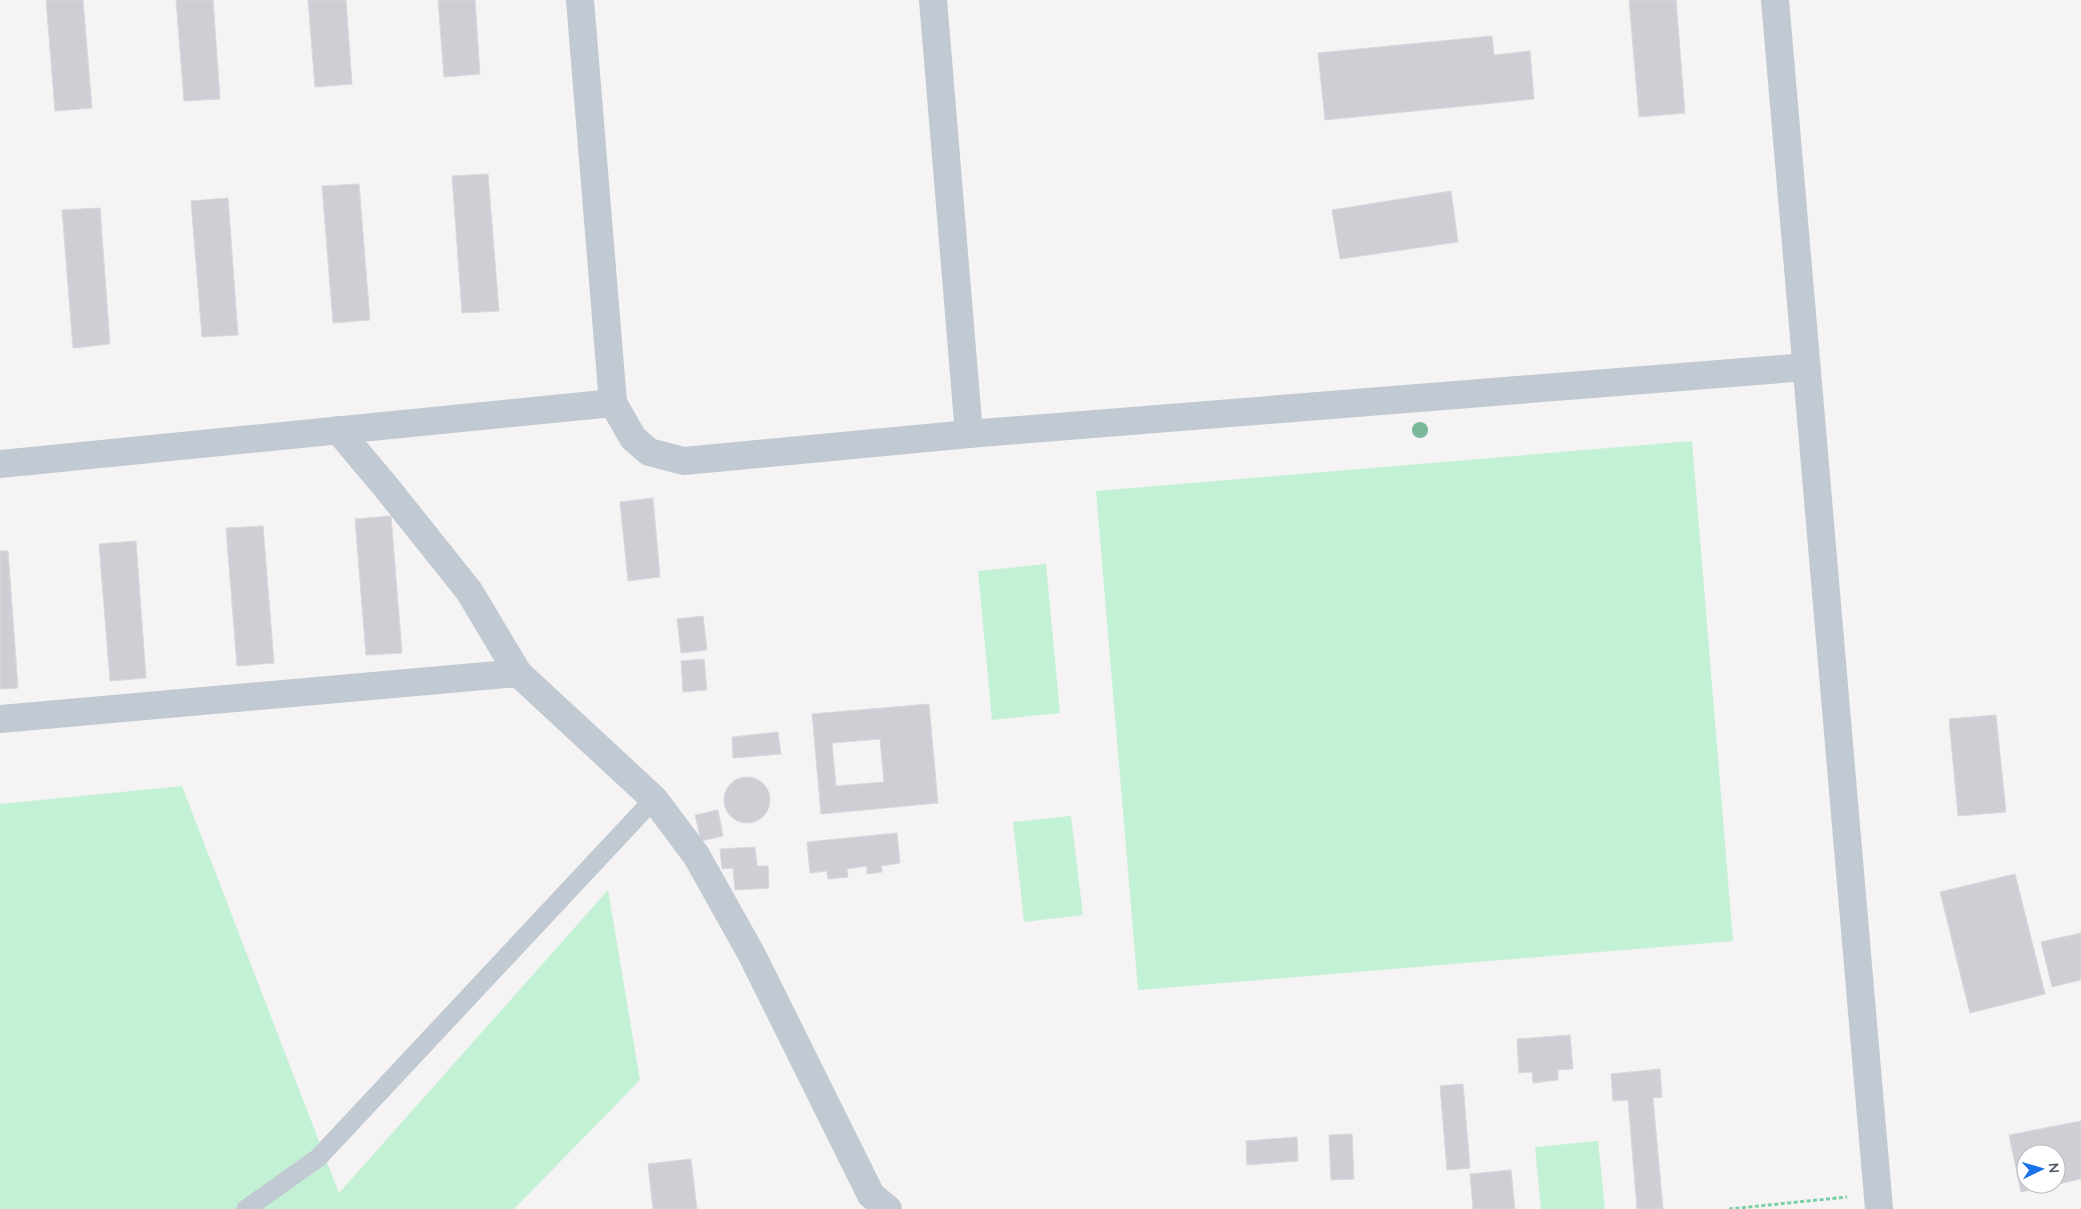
<svg xmlns="http://www.w3.org/2000/svg" width="2081" height="1209" viewBox="0 0 2081 1209" font-family="Quicksand,sans-serif">
<style>
.green{fill:#c3f1d5}
.building{fill:#cdcfd5;stroke:#d7d9de;fill-rule:evenodd}
.lines{fill:none;stroke-linecap:round;stroke-linejoin:round}
.path{stroke:#7ad0a6;stroke-width:3;stroke-dasharray:4 2.5;stroke-linecap:butt}
.lane{stroke:#c1cad2;stroke-width:19}
.street{stroke:#c1cad2;stroke-width:28}
.tree{fill:#7bb799}
</style>
<rect width="100%" height="100%" fill="#f5f3f3"/>
<g class="green">
<polygon points="1692,441 1733,941 1138,990 1096,491"/>
<polygon points="1046,564 1060,713 992,720 978,571"/>
<polygon points="182,786 339,1193 608,890 640,1080 514,1209 0,1209 0,804"/>
<polygon points="1071,816 1083,915 1024,922 1013,822"/>
<polygon points="1598,1141 1605,1209 1541,1209 1535,1147"/>
</g>
<g class="building">
<polygon points="46,0 83,0 92,108 55,111"/>
<polygon points="176,0 213,0 220,99 184,101"/>
<polygon points="308,0 346,0 352,84 315,87"/>
<polygon points="438,0 475,0 480,74 444,77"/>
<polygon points="1629,0 1676,0 1685,113 1639,117"/>
<polygon points="1492,36 1494,55 1530,51 1534,99 1325,120 1318,53"/>
<polygon points="488,174 499,311 462,313 452,176"/>
<polygon points="359,184 370,320 333,323 322,186"/>
<polygon points="1451,191 1458,242 1340,259 1332,210"/>
<polygon points="228,198 238,335 202,337 191,201"/>
<polygon points="100,208 110,344 73,348 62,210"/>
<polygon points="653,498 660,577 628,581 620,502"/>
<polygon points="391,516 402,653 366,655 355,519"/>
<polygon points="263,526 274,663 237,666 226,528"/>
<polygon points="136,541 146,678 110,681 99,544"/>
<polygon points="0,551 8,551 18,688 0,689"/>
<polygon points="703,616 707,650 681,653 677,619"/>
<polygon points="704,659 707,690 683,692 681,661"/>
<path d="M929 704 938 803 821 814 812 714ZM880 739 884 782 836 786 832 743Z"/>
<polygon points="1996,715 2006,812 1958,816 1949,719"/>
<polygon points="778,732 781,754 733,758 732,737"/>
<circle cx="747" cy="800" r="23"/>
<polygon points="718,810 723,836 701,841 695,815"/>
<polygon points="897,833 900,863 881,866 882,872 867,874 867,866 847,869 848,877 828,879 827,871 810,873 807,842"/>
<polygon points="755,847 757,866 768,866 769,888 735,890 733,868 722,869 720,849"/>
<polygon points="2015,874 2045,994 1970,1013 1940,892"/>
<polygon points="2081,933 2081,980 2052,987 2041,942"/>
<polygon points="1570,1035 1573,1069 1558,1070 1558,1080 1533,1083 1532,1072 1519,1073 1517,1039"/>
<polygon points="1660,1069 1662,1097 1653,1098 1663,1209 1637,1209 1628,1100 1613,1101 1611,1074"/>
<polygon points="1463,1084 1470,1168 1447,1170 1440,1086"/>
<path d="M2081 1121V1179L2021 1192 2009 1135ZM2026 1154H2056V1184H2026Z"/>
<polygon points="1352,1134 1354,1179 1331,1180 1329,1135"/>
<polygon points="1297,1137 1298,1161 1247,1165 1246,1141"/>
<polygon points="691,1159 697,1209 653,1209 648,1164"/>
<polygon points="1511,1170 1515,1209 1473,1209 1470,1174"/>
</g>
<g class="lines">
<polyline class="path" points="1729,1209 1847,1197"/>
<polyline class="lane" points="246,1209 318,1158 654,799"/>
<g class="street">
<polyline points="580,0 613,403 633,438 649,452 684,461 969,434"/>
<polyline points="933,0 969,434 1806,367"/>
<polyline points="1775,0 1879,1209"/>
<polyline points="338,430 386,487 469,591 518,673 654,799 696,855 752,955 871,1195 888,1209"/>
<polyline points="0,464 613,403"/>
<polyline points="0,719 518,673"/>
</g>
</g>
<circle class="tree" cx="1420" cy="430" r="8"/>
<g transform="translate(2041 1169) rotate(85)"><circle r="24" fill="#ffffff" stroke="#b7bbc0"/>
<path d="M0-4L9 19L0 12L-9 19Z" fill="#1a73e8"/>
<text y="-8" font-size="14" font-weight="bold" text-anchor="middle" fill="#4a5661">N</text>
</g>
</svg>
